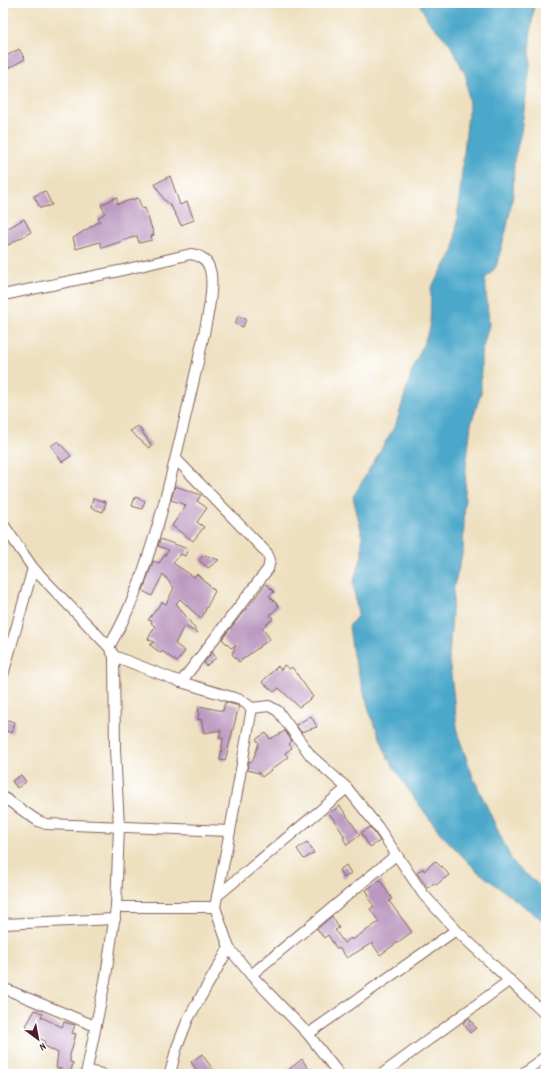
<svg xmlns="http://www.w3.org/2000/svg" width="549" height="1077" viewBox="0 0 549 1077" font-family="Dekko,sans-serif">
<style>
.water{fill:#4ca8ca;stroke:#4b647a}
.building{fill:#bb98c0}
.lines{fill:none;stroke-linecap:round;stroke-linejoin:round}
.minor-casing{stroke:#83635f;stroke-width:12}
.minor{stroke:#fff;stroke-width:10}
</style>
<rect width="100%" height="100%" fill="#fff"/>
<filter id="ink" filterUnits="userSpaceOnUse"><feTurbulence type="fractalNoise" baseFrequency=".025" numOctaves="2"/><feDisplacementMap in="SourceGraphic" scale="8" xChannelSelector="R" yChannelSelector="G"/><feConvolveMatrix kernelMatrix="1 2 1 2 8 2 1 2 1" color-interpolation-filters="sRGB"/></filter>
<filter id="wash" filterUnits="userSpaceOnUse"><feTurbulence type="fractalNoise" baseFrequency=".012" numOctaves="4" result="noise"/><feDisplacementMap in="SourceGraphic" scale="16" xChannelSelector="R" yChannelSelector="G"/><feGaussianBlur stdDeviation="0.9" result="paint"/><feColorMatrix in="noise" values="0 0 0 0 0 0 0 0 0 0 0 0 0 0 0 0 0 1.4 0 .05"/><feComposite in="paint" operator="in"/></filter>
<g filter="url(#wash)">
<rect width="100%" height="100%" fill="#eee0bf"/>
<polygon class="water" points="419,3 533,3 534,6 530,39 530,66 521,132 514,160 513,195 507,227 496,267 485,279 489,325 481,354 481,393 471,424 466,467 463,551 454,586 449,657 458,735 473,777 513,863 546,891 546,923 477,871 441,834 409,791 388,758 370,713 353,655 349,626 358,615 353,583 362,556 362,534 353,497 396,424 412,371 430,328 431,288 454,250 469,104 466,76 450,44 429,22"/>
<g id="blocks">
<g class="building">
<polygon points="19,49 25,59 7,69 3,58"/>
<polygon points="170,176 180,205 187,202 194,220 181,225 171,206 166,201 165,201 155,184"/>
<polygon points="45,191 52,205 40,208 34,196"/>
<polygon points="117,197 117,204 138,198 142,209 145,208 154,235 151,236 152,240 139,243 137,236 102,248 100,242 76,249 73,238 100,221 98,218 105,213 101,205"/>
<polygon points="24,219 31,232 3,248 3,231"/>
<polygon points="238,316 246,319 243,327 235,324"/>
<polygon points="138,426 151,445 149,448 130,431"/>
<polygon points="58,441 71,456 62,462 51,446"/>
<polygon points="175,486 201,495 197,501 207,508 197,522 204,527 193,541 172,526 186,505 171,500"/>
<polygon points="135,497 145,501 142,509 132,506"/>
<polygon points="93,498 106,502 103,512 91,508"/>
<polygon points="160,539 188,549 185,556 181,554 173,563 194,577 197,574 215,591 201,619 180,599 176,603 198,633 184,626 175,644 185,651 177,662 162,651 161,653 150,645 154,642 148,639 155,626 151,623 152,621 148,620 162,602 166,604 174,588 163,574 152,596 143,591 153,561 159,563 169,550 158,546"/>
<polygon points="204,555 219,560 208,568 199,560"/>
<polygon points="266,584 274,592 269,596 279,606 270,615 273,619 262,628 270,639 239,662 232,654 236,645 231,648 222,639"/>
<polygon points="212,652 216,658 206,666 204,663"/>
<polygon points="284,665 290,669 292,667 313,697 299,707 279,688 274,692 262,682 278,666 281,670"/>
<polygon points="225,702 239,706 225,761 220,760 223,738 219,738 221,730 204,733 201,719 198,720 199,706 223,711"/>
<polygon points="311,716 317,727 301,732 296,725"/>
<polygon points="4,719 15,722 12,733 3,730"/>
<polygon points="285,731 292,741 289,744 292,748 285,753 288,757 262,777 259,773 247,770 249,761 252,762 259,743 256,739 266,733 270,739"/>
<polygon points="21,775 26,782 17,788 12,781"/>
<polygon points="340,806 360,835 347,845 343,838 345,837 329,813"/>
<polygon points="370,827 380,841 370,847 361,833"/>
<polygon points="307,842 314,853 304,859 297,849"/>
<polygon points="435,861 441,867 442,866 449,875 436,885 434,883 428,888 417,873 423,868 424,871"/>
<polygon points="346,865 351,873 344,878 339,870"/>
<polygon points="380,880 392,899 389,901 412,932 380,955 372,943 347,958 339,948 337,949 328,935 324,938 317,929 332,916 339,928 335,930 344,943 351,938 352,940 379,922 370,909 374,906 367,897 369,895 366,890"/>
<polygon points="35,1010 43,1014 41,1017 62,1027 64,1022 75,1025 72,1033 76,1034 70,1055 70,1062 73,1063 71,1071 56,1068 58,1053 43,1045 45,1041 31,1034 33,1030 26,1026"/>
<polygon points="469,1018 476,1028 470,1033 463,1023"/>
<polygon points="202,1054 216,1074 199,1074 191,1062"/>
<polygon points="302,1059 309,1070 304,1074 283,1074"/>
</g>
</g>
</g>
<g filter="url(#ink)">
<use href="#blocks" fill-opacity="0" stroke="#83635f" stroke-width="1"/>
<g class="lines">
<g class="minor-casing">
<g id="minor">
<path d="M3 295 119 271 191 254C201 256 207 259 210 270 216 290 202 340 198 362 186 415 174 468 159 521 145 567 134 604 109 647"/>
<polyline points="176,459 267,553 270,560 268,569 181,682"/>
<polyline points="3,524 33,568 109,647 114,656 115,749 119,827 116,907 106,976 86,1074"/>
<polyline points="114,656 181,682 241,700 252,708 269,706 278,711 311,756 347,788 378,827 423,894 456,930 546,1015"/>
<polyline points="3,675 33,568"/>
<polyline points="252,708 230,831 215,907 229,948 251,975 308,1034 339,1074"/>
<polyline points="3,797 38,821 46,824 230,831"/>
<polyline points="217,896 347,788"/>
<polyline points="116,907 215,907"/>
<polyline points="3,924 115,919"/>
<polyline points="251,975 396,855"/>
<polyline points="3,988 95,1026"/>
<polyline points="308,1034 456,930"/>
<polyline points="87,1071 102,1074"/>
<polyline points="170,1074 176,1050 188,1019 229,948"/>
<polyline points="382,1074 510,980"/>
<polyline points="521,1074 546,1056"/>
</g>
</g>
<use href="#minor" class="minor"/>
</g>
</g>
<rect width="549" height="1077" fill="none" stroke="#fff" stroke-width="16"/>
<g transform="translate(38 1039) rotate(148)" stroke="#ffffff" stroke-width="3" paint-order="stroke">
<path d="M0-3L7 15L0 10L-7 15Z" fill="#4a1f2b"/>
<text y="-6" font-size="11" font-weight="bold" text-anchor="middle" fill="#4a1f2b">N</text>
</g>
</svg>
